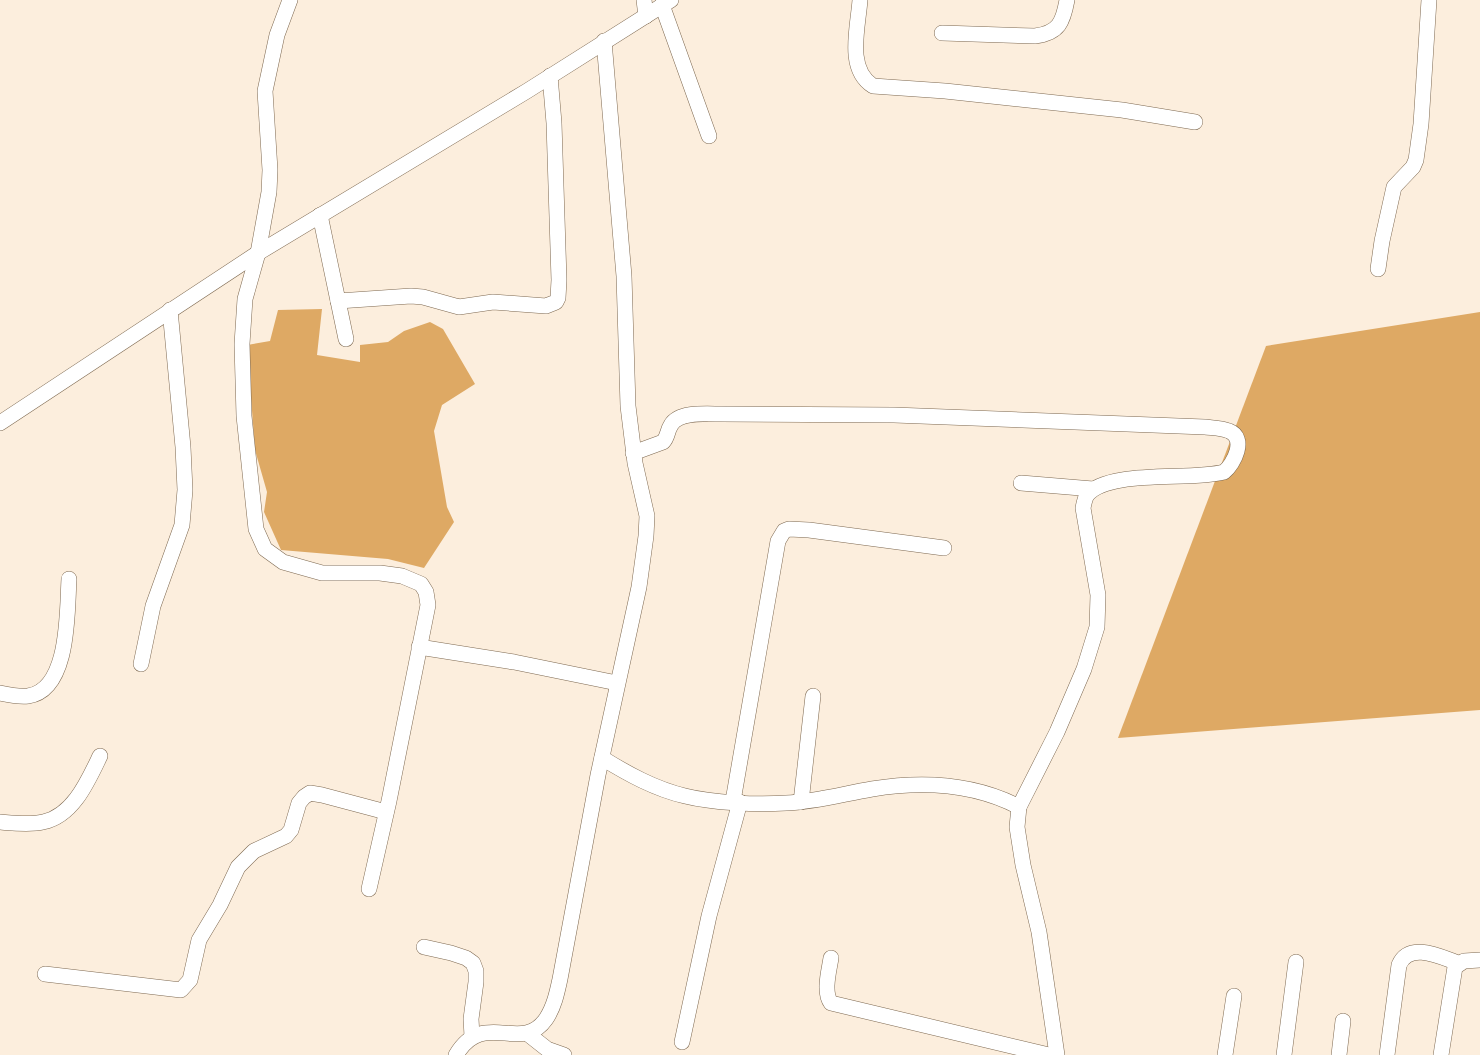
<svg xmlns="http://www.w3.org/2000/svg" width="1480" height="1055" viewBox="0 0 1480 1055" font-family="'Golos Text',sans-serif">
<style>
.water{fill:#dea964}
.lines{fill:none;stroke-linecap:round;stroke-linejoin:round}
.minor-casing{stroke:#7e6951;stroke-width:16}
.minor{stroke:#fff;stroke-width:15}
</style>
<rect width="100%" height="100%" fill="#fceedd"/>
<g class="water">
<polygon points="322,309 317,355 360,362 360,345 388,342 404,331 430,322 443,329 475,384 442,405 434,431 447,507 454,522 424,568 388,559 281,550 264,512 267,492 255,450 247,345 270,341 278,310"/>
<polygon points="1480,312 1480,710 1118,738 1266,346"/>
</g>
<g class="lines">
<g class="minor-casing">
<g id="minor">
<polyline points="290,0 277,35 265,91 270,170 269,192 258,253 245,299 242,344 244,416 256,529 265,549 283,562 322,573 380,573 402,576 421,584 426,592 428,605 389,801 369,889"/>
<polyline points="644,0 646,16"/>
<path d="M860 0C858 28 846 69 873 86L945 91 1122 110 1195 122"/>
<polyline points="662,5 709,136"/>
<path d="M942 33 1035 36C1059 33 1063 22 1067 0"/>
<polyline points="320,215 346,339"/>
<polyline points="1378,269 1382,241 1394,187 1413,167 1416,160 1421,124 1429,0"/>
<polyline points="338,301 411,296 423,297 459,307 493,302 546,306 556,302 558,298 559,280 554,123 550,76"/>
<polyline points="0,423 258,253 527,91 671,0"/>
<path d="M633 453 663 442C668 437 667 431 671 425 679 411 708 414 721 414L894 415 1205 427C1213 428 1222 428 1229 431 1247 438 1234 464 1224 472 1191 481 1108 469 1087 495 1085 498 1084 503 1083 508L1098 595 1097 627 1084 669 1057 732 1019 807 1017 827 1023 865 1039 932 1057 1055"/>
<polyline points="1021,483 1093,489"/>
<polyline points="419,647 514,662 617,683"/>
<polyline points="141,664 153,606 182,525 185,490 183,447 170,310"/>
<path d="M0 693C9 695 19 697 28 696 70 690 67 610 69 579"/>
<path d="M602 758C628 774 655 789 685 796 713 803 757 805 786 803 815 802 843 794 872 789 922 781 973 783 1019 807"/>
<polyline points="733,801 778,541 784,531 789,529 809,530 944,548"/>
<polyline points="801,802 813,696"/>
<path d="M0 822C13 823 30 825 43 822 73 816 88 781 100 756"/>
<polyline points="424,947 451,953 466,958 473,963 476,971 476,982 471,1019 472,1036"/>
<path d="M831 958C829 971 823 992 831 1003L1049 1055"/>
<polyline points="45,974 181,990 190,980 199,940 220,905 238,867 254,851 286,836 291,830 299,803 304,797 310,793 322,795 386,812"/>
<polyline points="528,1034 547,1049 564,1055"/>
<polyline points="682,1042 709,916 740,802"/>
<path d="M456 1055C484 1008 521 1055 546 1019 554 1007 557 993 560 979L598 775 639 587 646 536 647 516 635 463 628 406 624 276 604 41"/>
<polyline points="1225,1055 1234,996"/>
<polyline points="1284,1055 1296,962"/>
<polyline points="1339,1055 1343,1021"/>
<path d="M1387 1055 1399 965C1409 941 1441 957 1458 963"/>
<polyline points="1441,1055 1455,967 1464,961 1480,960"/>
</g>
</g>
<use href="#minor" class="minor"/>
</g>
</svg>
